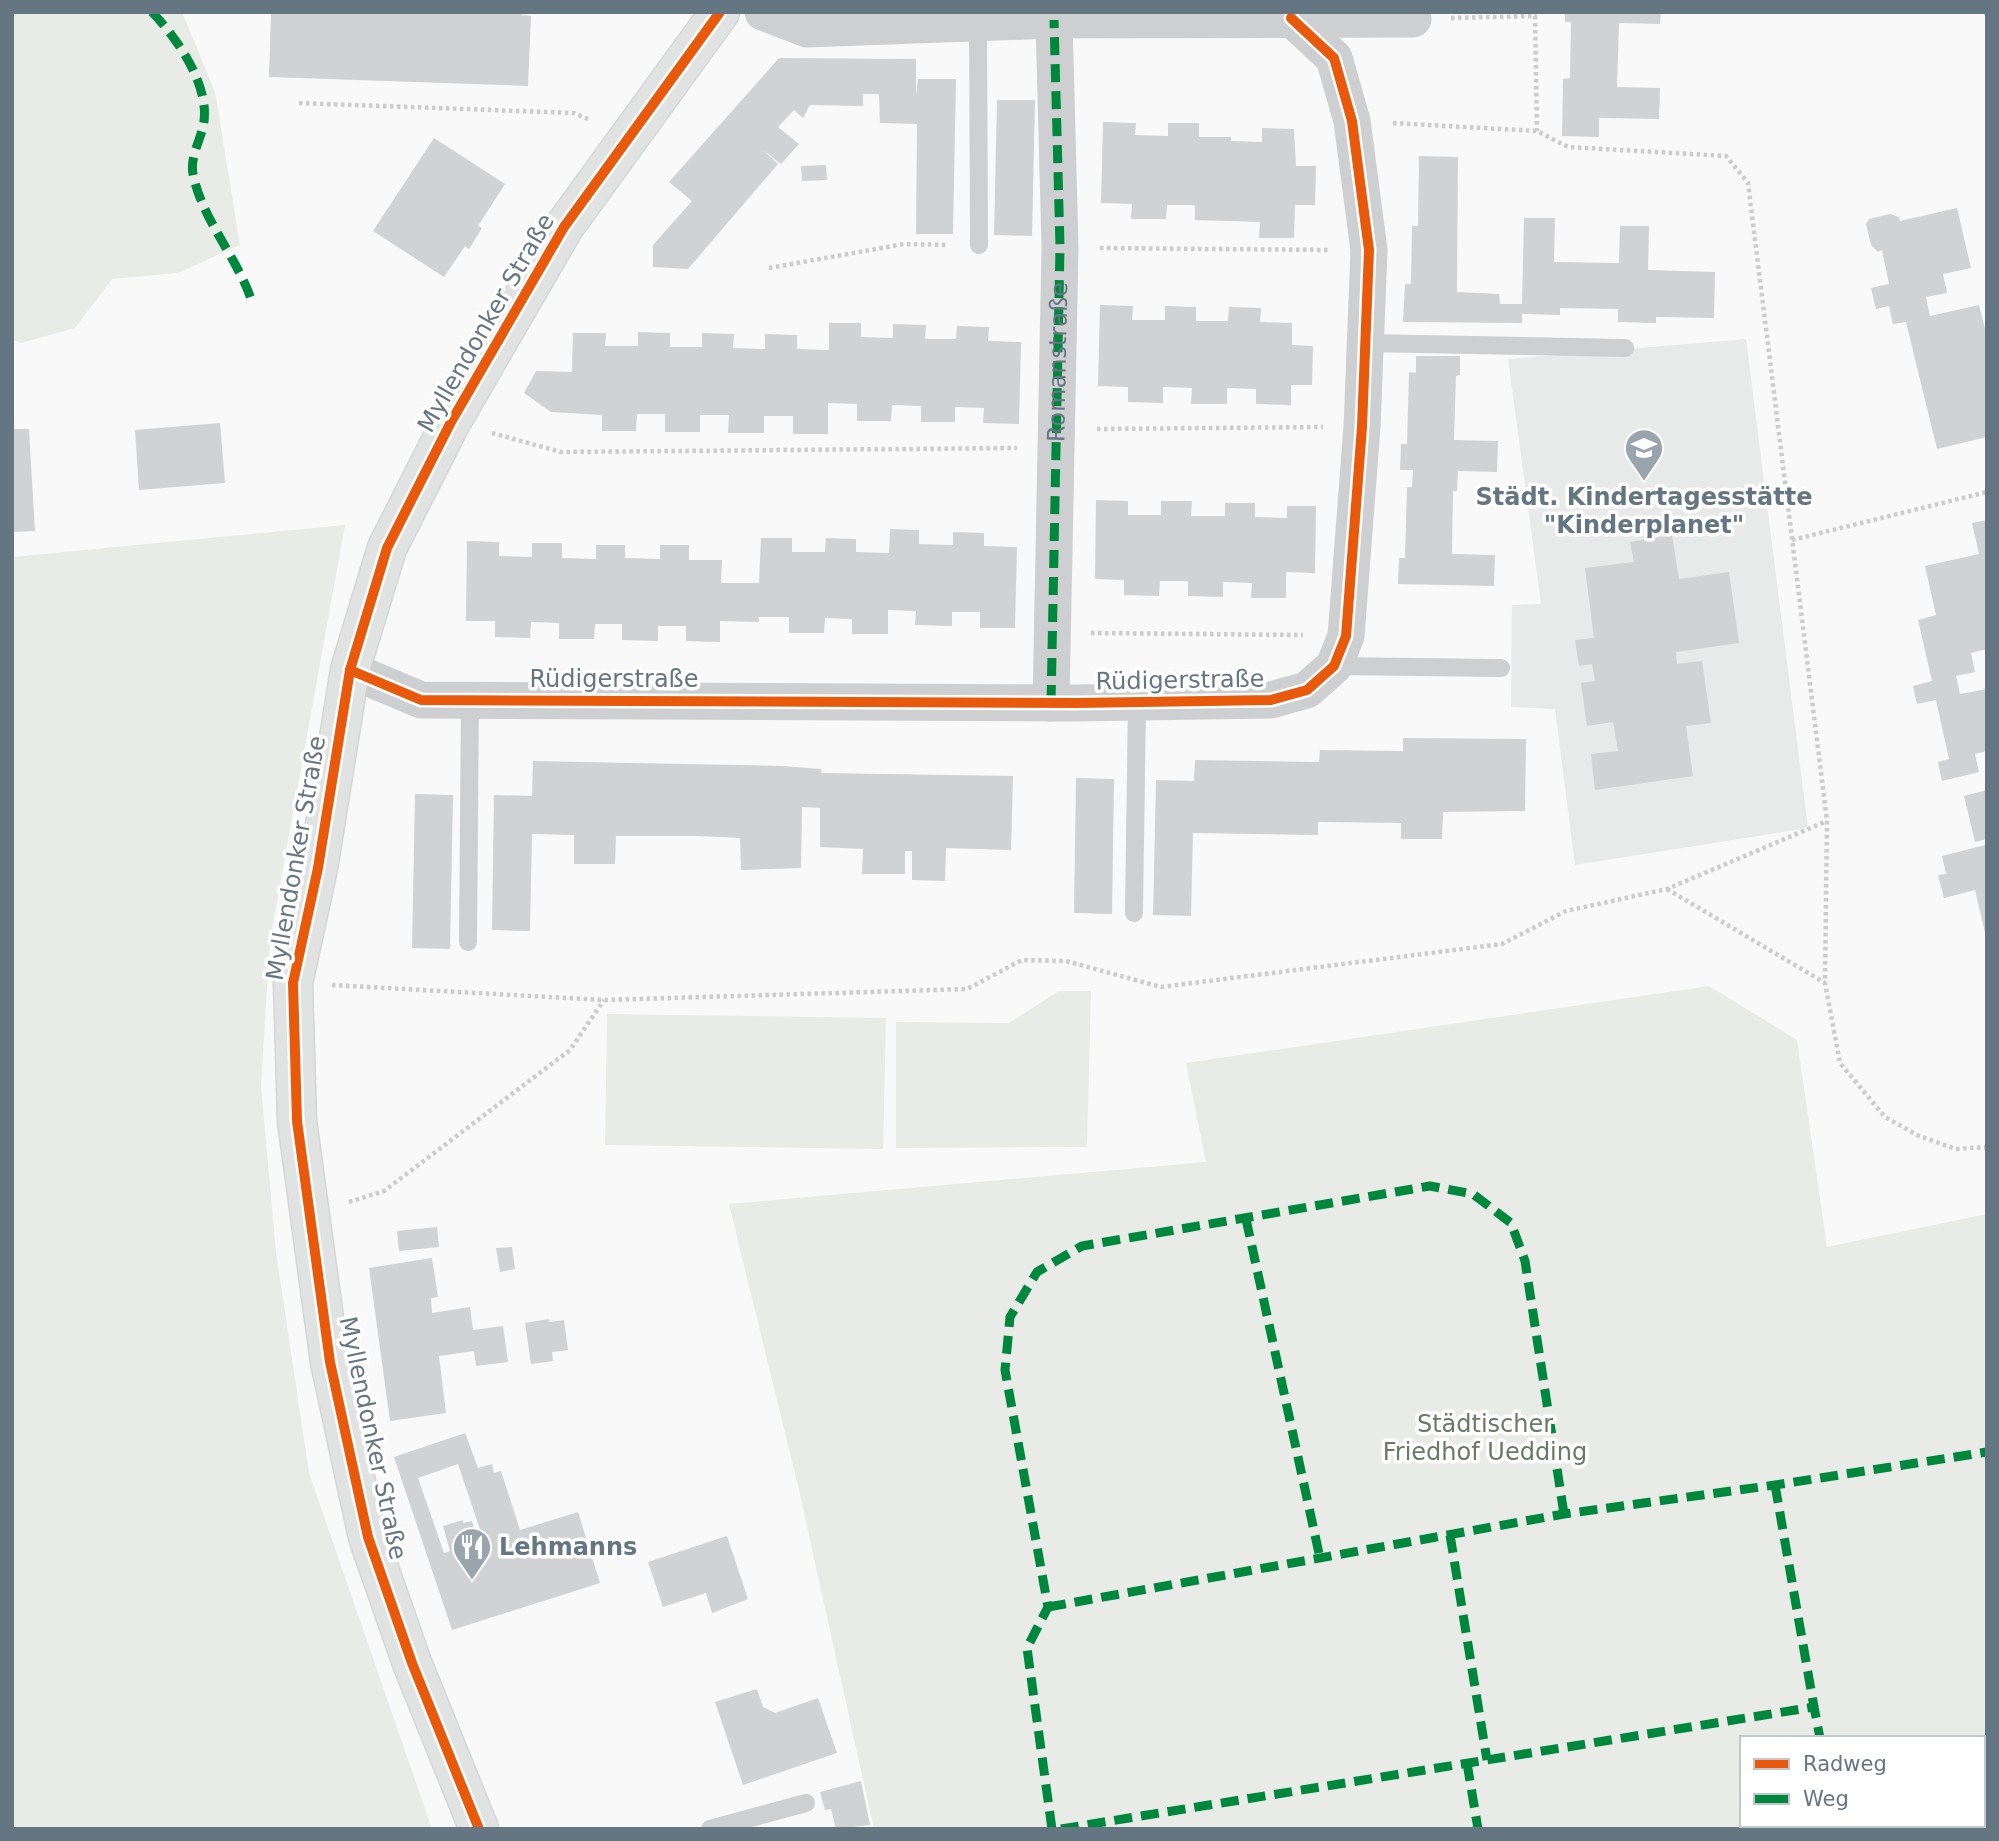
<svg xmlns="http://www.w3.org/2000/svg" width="1999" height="1841" viewBox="0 0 1999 1841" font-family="'DejaVu Sans',sans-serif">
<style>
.built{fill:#e8e9e9}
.green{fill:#e8ebe6;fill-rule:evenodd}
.building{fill:#d0d2d3;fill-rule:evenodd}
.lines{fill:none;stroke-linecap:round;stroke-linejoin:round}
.secondary-casing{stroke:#d5d6d7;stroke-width:41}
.path{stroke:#cbcccd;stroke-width:4.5;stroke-dasharray:3.5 3.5;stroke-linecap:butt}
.lane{stroke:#cecfd0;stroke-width:18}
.street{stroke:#cecfd0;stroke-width:37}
.secondary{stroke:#e1e2e2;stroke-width:38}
.quiet{stroke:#00873e;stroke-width:9;stroke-dasharray:18 9;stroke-linecap:butt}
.cycleway-casing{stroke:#fff;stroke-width:15}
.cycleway{stroke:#e8590c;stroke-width:10}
.labels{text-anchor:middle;stroke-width:7;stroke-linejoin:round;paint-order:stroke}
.street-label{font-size:24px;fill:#657683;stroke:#fff}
.poi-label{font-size:24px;font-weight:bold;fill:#657683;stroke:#fff}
.park-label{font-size:24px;fill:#687a64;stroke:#fff}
</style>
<rect width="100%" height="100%" fill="#f9f9f9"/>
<polygon class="built" points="1746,339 1808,828 1575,865 1555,709 1511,707 1512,605 1541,604 1508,359"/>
<g class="green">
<polygon points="12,12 182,12 215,92 240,245 178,273 112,279 75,328 21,343 12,340"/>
<polygon points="345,525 270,940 261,1086 276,1252 309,1473 432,1829 12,1829 12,557"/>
<path d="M1709 986 1797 1040 1827 1247 1987 1214V1829H874L799 1490 729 1204 1206 1162 1186 1063ZM1742 1738H1983V1825H1742Z"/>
<polygon points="1059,991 1091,991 1087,1147 896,1148 896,1022 1009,1023"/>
<polygon points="607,1014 886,1018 883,1149 605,1145"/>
</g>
<g class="building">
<polygon points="271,12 522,12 522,15 531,16 528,86 269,77"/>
<polygon points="1565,12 1661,12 1660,24 1619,23 1617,87 1660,88 1659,119 1599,118 1599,137 1562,136 1563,79 1570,78 1571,22 1565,22"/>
<polygon points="779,58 916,59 916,95 918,79 956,79 953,234 916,234 917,124 880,123 879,94 863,94 863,106 810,105 803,118 794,110 778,127 799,144 781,164 763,150 778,164 688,269 653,267 653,245 692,201 669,182"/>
<polygon points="997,100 1035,100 1032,236 994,235"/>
<polygon points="1103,122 1136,123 1135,135 1168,136 1168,123 1199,123 1199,137 1231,137 1231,141 1262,142 1262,128 1294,129 1296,166 1316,166 1315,205 1295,205 1294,238 1259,238 1260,222 1195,220 1195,205 1167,205 1166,219 1131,219 1132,204 1101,203"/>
<polygon points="434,138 505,184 478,226 482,228 469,249 465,246 444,277 373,231"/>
<polygon points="1419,156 1458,157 1457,292 1499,294 1500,304 1522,304 1524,218 1555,218 1554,262 1619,263 1620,226 1649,226 1648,270 1715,272 1714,318 1656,317 1656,323 1618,322 1618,309 1560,308 1560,315 1522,314 1522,323 1403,322 1405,284 1411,284 1412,226 1418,226"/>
<polygon points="826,165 827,180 802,181 801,166"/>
<polygon points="1957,208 1971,268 1943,274 1947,293 1926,297 1930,316 1979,305 1987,337 1987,437 1937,449 1906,322 1893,324 1889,306 1876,309 1871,288 1889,284 1882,250 1878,252 1871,245 1866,224 1869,219 1890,214 1899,217 1900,221"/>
<polygon points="1100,305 1133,306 1132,320 1165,320 1165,306 1196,307 1196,321 1228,321 1229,307 1261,308 1260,322 1292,323 1292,345 1313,346 1312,385 1291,385 1291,405 1256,404 1256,389 1227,388 1227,404 1191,404 1192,388 1163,387 1163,403 1128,402 1128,387 1098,386"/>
<polygon points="829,323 861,323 861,337 893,338 893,324 926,325 925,339 956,339 957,326 989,327 988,341 1021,342 1019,424 983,423 984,408 955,407 955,422 921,422 921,406 892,405 891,421 857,421 857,404 828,403 828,434 793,434 793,416 764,416 764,433 728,433 729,415 700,415 700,432 665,432 665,414 637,414 636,431 602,431 602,415 551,412 524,393 536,371 572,372 573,333 606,333 605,346 638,346 638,332 670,333 670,347 702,347 702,333 734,334 733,348 765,349 765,334 797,335 797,349 829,350"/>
<polygon points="1416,356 1460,356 1460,375 1456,376 1454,440 1498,441 1497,472 1458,471 1457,491 1453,491 1452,554 1495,555 1494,586 1398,584 1399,558 1405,558 1407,487 1412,487 1413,470 1400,470 1401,444 1407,444 1409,372 1416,373"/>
<polygon points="220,423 225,483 139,490 135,430"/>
<polygon points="12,429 29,429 35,531 12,532"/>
<polygon points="1096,500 1128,501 1128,515 1161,515 1161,501 1192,501 1191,516 1225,516 1225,503 1255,503 1255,517 1287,518 1287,506 1316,506 1315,573 1286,572 1286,598 1251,598 1252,583 1223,582 1223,597 1188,596 1188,581 1160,581 1159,596 1124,595 1124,580 1095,579"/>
<polygon points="1987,520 1987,649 1971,653 1975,672 1956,676 1960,694 1987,689 1987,751 1975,754 1979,772 1942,781 1938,762 1949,759 1936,700 1917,704 1913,686 1932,681 1918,620 1936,615 1925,566 1979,554 1972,523"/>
<polygon points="890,529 919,530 919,544 953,545 953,532 984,533 984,546 1017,547 1015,628 980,628 980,612 952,612 952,626 915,625 916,611 888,610 888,634 852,634 852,619 825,618 824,633 789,633 789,617 759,617 759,622 720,621 720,642 686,641 686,626 658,626 658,641 622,640 622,624 595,624 594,639 559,639 559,623 531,622 530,638 495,637 495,621 466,621 467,541 499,542 499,556 532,557 532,543 562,543 562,558 596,559 596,545 625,545 625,558 660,559 660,545 689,545 689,560 722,560 721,583 759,583 761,538 792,538 792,552 825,552 826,538 856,539 856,552 889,553"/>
<polygon points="1672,535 1679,579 1729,572 1739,643 1676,652 1677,664 1702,661 1711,723 1686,726 1693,776 1595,790 1591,754 1618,751 1613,722 1587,726 1581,683 1595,681 1592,664 1579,666 1575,640 1594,638 1585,568 1634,562 1630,542"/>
<polygon points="1403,738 1526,739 1525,811 1443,812 1442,839 1401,839 1401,823 1318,822 1318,835 1193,833 1191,916 1153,915 1156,780 1194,781 1195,760 1319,762 1320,750 1403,751"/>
<polygon points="533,761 783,766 821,769 821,773 1013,776 1011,850 946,848 945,881 912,880 912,851 905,851 905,874 862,874 863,849 820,847 820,808 802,807 801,868 741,870 740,838 699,836 616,836 615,864 574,864 574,835 532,834 530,931 492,930 494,795 532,796"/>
<polygon points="1076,778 1114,779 1112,914 1074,913"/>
<polygon points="1987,790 1987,839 1975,842 1964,796"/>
<polygon points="415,794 453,795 450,949 412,948"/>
<polygon points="1985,845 1987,852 1986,937 1975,890 1944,898 1938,875 1946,874 1942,856"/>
<polygon points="437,1227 439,1247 399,1251 397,1231"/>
<polygon points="512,1247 515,1269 500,1272 496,1248"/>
<polygon points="432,1258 438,1297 431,1298 432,1313 470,1307 473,1330 503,1326 508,1362 476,1366 474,1351 439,1356 446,1413 390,1421 369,1268"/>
<polygon points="549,1319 549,1322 564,1320 568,1350 552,1352 553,1361 531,1364 525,1323"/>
<path d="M465 1433 478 1468 492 1464 494 1473 501 1471 520 1530 578 1512 600 1583 452 1630 394 1457ZM458 1464 484 1541 470 1545 466 1532 474 1529 472 1521 463 1523V1520L443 1526 450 1551 444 1553 418 1478Z"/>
<polygon points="727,1536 748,1599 712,1613 706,1593 663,1607 648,1562"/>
<polygon points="757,1689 763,1707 775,1713 818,1698 837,1753 743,1785 715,1702"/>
<polygon points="861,1781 870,1825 836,1829 831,1809 825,1810 820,1792"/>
</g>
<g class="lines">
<g class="secondary-casing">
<polyline id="secondary" points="479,1829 412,1663 368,1537 330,1362 297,1121 293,983 318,868 350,670 387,548 451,422 564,227 720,12"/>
</g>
<g class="path">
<polyline points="1451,18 1535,16 1537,131"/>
<polyline points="299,103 574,113 590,120"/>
<polyline points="1393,123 1537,131 1568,147 1726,156 1748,183 1827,821 1825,983 1840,1063 1885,1117 1919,1136 1956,1149 1987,1147"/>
<polyline points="1100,248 1329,250"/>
<polyline points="769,268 904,244 948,245"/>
<polyline points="1097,429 1323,427"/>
<polyline points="492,433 561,452 1017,448"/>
<polyline points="1792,540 1987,492"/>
<polyline points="1091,633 1303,635"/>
<polyline points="1667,889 1825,983"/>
<polyline points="332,985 604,1000 967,989 1022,960 1066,961 1161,987 1502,944 1566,911 1667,889 1827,821"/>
<polyline points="349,1202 384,1191 570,1050 604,1000"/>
</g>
<g class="lane">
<polyline points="978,23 979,245"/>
<polyline points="1366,343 1625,348"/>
<polyline points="1334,666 1501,668"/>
<polyline points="1134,913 1137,702"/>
<polyline points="468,942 470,700"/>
<polyline points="710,1829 806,1803"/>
</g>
<g class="street">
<polyline points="763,12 807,29 1054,20 1413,19"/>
<polyline points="350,670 421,700 1076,703 1271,700 1307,690 1334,666 1346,636 1362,427 1369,250 1352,121 1334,58 1291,18"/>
<polyline points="1051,703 1060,247 1054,20"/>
</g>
<use href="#secondary" class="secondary"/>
<g class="quiet">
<path d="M152 12C178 39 212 88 203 127 199 143 190 158 193 174 202 220 238 258 252 302"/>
<path id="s1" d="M1051 703 1060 247 1054 20"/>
<polyline points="1246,1219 1320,1558"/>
<polyline points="1775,1485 1814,1707"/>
<polyline points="1450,1535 1487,1760"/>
<polyline points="1048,1607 1564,1514 1775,1485 1987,1452"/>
<polyline points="1467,1763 1478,1829"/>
<polyline points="1983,1811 1987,1810"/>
<polyline points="1836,1825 1837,1829"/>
<polyline points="1052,1829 1027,1648 1048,1607 1005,1370 1010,1317 1037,1272 1082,1246 1430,1186 1473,1194 1511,1223 1525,1261 1564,1514"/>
<polyline points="1061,1829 1814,1707 1820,1738"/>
<polyline points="1886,1829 1900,1825"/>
</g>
<g class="cycleway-casing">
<g id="cycleway">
<polyline points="350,670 421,700 1076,703 1271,700 1307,690 1334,666 1346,636 1362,427 1369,250 1352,121 1334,58 1291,18"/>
<polyline points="479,1829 412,1663 368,1537 330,1362 297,1121 293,983 318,868 350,670 387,548 451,422 564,227 720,12"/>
</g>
</g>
<use href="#cycleway" class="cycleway"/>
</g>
<defs>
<g id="school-pin" transform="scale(2.0125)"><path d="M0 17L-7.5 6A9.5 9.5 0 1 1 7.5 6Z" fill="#99a4ac" stroke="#fff"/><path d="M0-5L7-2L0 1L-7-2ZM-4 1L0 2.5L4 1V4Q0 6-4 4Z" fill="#fff"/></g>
<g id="restaurant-pin" transform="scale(2.0125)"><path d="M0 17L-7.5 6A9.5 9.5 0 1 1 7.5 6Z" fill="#99a4ac" stroke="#fff"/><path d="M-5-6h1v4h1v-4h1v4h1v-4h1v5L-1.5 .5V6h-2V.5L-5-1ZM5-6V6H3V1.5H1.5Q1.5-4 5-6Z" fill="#fff"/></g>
</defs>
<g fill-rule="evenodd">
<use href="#school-pin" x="1644" y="448"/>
<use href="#restaurant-pin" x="472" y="1547"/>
</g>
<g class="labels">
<g class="street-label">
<text transform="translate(486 323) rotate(-60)" y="8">Myllendonker Straße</text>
<text dy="8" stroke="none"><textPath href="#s1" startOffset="341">Romanstraße</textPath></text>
<text x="614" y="687">Rüdigerstraße</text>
<text transform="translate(1180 680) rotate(-1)" y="8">Rüdigerstraße</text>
<text transform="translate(296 858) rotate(-80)" y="8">Myllendonker Straße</text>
<text transform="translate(373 1438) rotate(78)" y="8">Myllendonker Straße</text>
</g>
<g class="poi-label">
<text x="1644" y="505">Städt. Kindertagesstätte<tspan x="1644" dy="28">"Kinderplanet"</tspan></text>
<text x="499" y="1555" text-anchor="start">Lehmanns</text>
</g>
<g class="park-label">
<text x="1485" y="1432">Städtischer<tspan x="1485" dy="28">Friedhof Uedding</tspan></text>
</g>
</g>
<rect width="1999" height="1841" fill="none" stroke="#657683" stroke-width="28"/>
<rect x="1740" y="1736" width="245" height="91" fill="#ffffff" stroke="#c1c8cd" stroke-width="2"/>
<rect x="1754" y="1759" width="35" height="10" fill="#e8590c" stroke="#c1c8cd" stroke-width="2"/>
<text x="1803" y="1771" font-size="21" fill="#657683">Radweg</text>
<rect x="1754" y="1794" width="35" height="10" fill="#00873e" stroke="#c1c8cd" stroke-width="2"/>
<text x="1803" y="1806" font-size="21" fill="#657683">Weg</text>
</svg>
